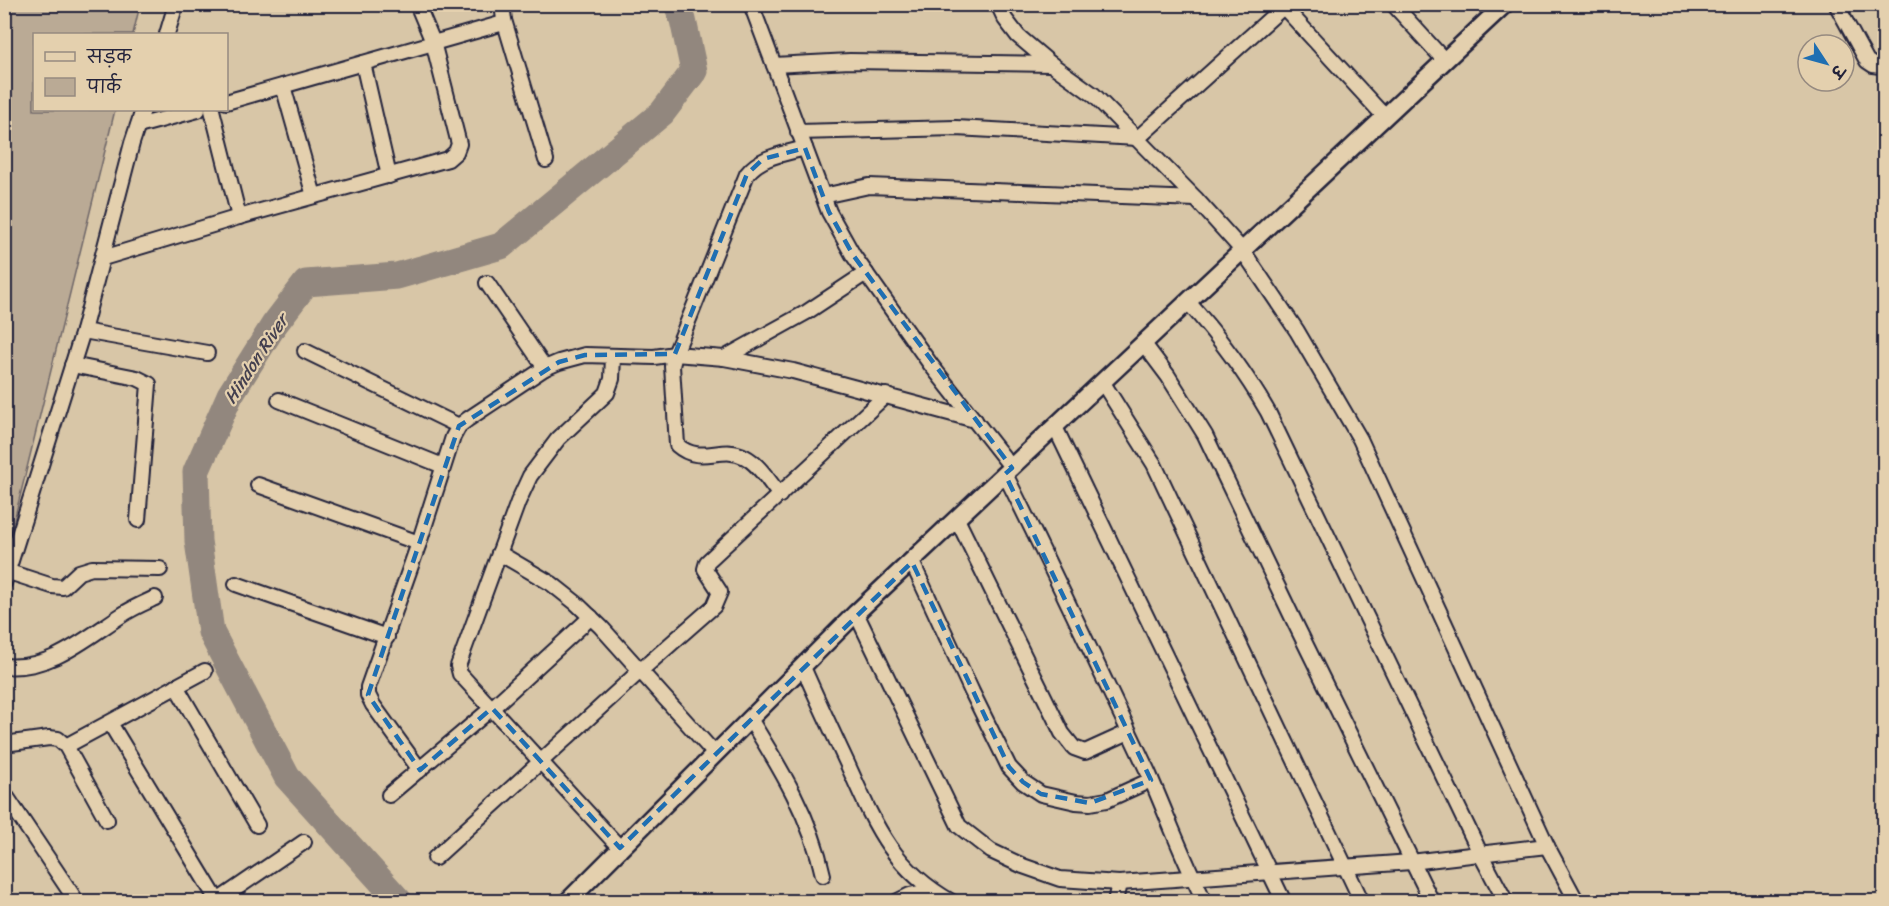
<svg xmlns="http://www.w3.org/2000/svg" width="1889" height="906" viewBox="0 0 1889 906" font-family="Sriracha,'Playpen Sans Deva',sans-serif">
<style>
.green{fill:#baaa95;stroke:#6e6668;stroke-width:1.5}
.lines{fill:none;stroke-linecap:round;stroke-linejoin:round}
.river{stroke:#92877e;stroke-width:27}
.minor-casing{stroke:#22223b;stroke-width:18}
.tertiary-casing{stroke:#22223b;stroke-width:21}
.minor{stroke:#e4d0ae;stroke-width:14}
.tertiary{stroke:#e4d0ae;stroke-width:16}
.marked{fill:none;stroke:#1f6fb2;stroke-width:4.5;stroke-dasharray:12 8;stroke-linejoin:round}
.labels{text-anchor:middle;stroke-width:4.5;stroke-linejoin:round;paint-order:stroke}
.water-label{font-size:18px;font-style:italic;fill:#44404f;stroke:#e4d0ae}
</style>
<rect width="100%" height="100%" fill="#d8c6a7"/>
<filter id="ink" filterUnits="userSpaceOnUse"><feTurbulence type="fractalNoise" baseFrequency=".0167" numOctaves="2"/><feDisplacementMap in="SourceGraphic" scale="12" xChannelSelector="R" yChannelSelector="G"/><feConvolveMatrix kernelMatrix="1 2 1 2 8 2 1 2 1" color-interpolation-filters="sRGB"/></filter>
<g filter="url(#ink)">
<polygon class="green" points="5,4 140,5 133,34 34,34 34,110 115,110 9,541 5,542"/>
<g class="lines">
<polyline class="river" points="400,902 287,777 211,632 198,541 196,472 230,395 274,325 306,283 397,276 501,246 662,113 694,71 683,20 677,4"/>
<g class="minor-casing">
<g id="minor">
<polyline points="751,4 829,212 853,255 931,365 1012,468"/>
<polyline points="1281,4 1385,117"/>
<polyline points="1393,4 1445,61"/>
<polyline points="1836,4 1867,61 1873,65 1880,66 1884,63"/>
<polyline points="504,20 546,160"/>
<polyline points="167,34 176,4"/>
<polyline points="363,63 389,176"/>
<polyline points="774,65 850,61 1051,64"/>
<polyline points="283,86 314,196"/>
<polyline points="226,102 500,24 504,20 502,4"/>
<polyline points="212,110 239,217"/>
<polyline points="138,126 198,110"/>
<polyline points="798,132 956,128 1138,138 1283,7"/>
<polyline points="823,196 869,186 1196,199"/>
<polyline points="103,258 239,217 448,159 456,152 459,144 433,42 417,4"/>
<polyline points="487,283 545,368"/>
<path d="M1188 302C1219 337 1245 372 1268 412L1481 855 1506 902"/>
<polyline points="83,331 207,353"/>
<polyline points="1144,344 1168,376 1205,435 1296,625 1432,902"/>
<polyline points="305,351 459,426"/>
<polyline points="613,357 612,379 607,393 558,439 530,476 518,502 458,666 460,674 620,848"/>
<polyline points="724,358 807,312 866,273"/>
<polyline points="72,365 137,378 149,384 138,520"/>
<polyline points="1103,383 1154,464 1362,902"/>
<polyline points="279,400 443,466"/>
<polyline points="1055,427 1284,902"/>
<path d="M1005 474C1054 572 1101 672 1148 772 1167 815 1183 860 1205 902"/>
<polyline points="258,485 419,543"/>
<path d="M780 495C770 483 759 464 745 457 722 444 701 466 677 445L672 366 675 354 747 174C761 156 784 154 805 148"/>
<polyline points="957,519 1062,733 1074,748 1085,752 1129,732"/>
<polyline points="499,553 552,584 576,603 601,627 715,754"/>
<polyline points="912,562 972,692 1009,767 1023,782 1041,794 1076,802 1090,803 1107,800 1151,780"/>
<polyline points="9,572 52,586 63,587 79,572 92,568 160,569"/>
<polyline points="4,583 83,331 132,143 143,110"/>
<polyline points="236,584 387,637"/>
<polyline points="856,613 959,826 991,851 1023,866 1060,879 1119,883 1411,862 1547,846 1360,439 1297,331 1243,251 1196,199 1094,95 1051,64 1018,36 1005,19 998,4"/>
<path d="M4 666C50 671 86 638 122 615 132 608 144 603 155 598"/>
<path d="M803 667C817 699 832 731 847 763 874 823 891 868 952 902"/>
<polyline points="176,686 257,825"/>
<path d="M750 719C781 769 811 818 823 875"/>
<polyline points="110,723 217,900"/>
<polyline points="4,744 49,738 58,739 66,746 107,820"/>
<polyline points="66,746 205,671"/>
<polyline points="420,770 373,705 368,695 368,687 419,543 453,437 459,426 468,419 545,368 559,362 585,355 654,357 675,354 724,358 793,371 975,420"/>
<polyline points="4,793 77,902"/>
<polyline points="389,795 492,708 591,617"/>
<polyline points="1547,846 1577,902"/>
<polyline points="435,858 640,671 714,606 720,592 705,569 707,562 886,395"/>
<polyline points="216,902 304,842"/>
<polyline points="896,902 910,895 932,890"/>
<polyline points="1115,902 1119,883"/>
</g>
</g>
<g class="tertiary-casing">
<polyline id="tertiary" points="567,902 856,613 1505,4"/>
</g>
<use href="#minor" class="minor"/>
<use href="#tertiary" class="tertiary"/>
</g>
</g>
<path class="marked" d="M805 148 829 212 853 255 1012 468 1005 474 1151 780 1090 803 1041 794 1023 782 1009 767 912 562 620 848 492 708 420 770 368 695 459 426 559 362 585 355 675 354 747 174 763 159Z"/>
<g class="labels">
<g class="water-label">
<text transform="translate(256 359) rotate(-57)" y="6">Hindon River</text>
</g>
</g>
<rect width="1889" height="906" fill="none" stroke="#e4d0ae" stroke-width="24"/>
<rect x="12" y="12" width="1865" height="882" fill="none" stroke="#22223b" stroke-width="2" filter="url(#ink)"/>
<rect x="33" y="33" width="195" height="78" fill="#e4d0ae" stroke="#968a80" stroke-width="1.5"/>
<rect x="45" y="52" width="30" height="9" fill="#e4d0ae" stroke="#968a80" stroke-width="1.5"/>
<text x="87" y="63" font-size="18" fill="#22223b">सड़क</text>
<rect x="45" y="78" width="30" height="18" fill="#baaa95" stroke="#968a80" stroke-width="1.5"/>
<text x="87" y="93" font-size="18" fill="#22223b">पार्क</text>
<g transform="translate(1826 63) rotate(126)"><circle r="28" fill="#e4d0ae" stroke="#968a80" stroke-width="1.5"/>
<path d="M0-4.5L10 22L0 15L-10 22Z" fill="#1f6fb2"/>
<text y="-9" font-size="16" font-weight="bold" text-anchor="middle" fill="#22223b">उ</text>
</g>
</svg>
